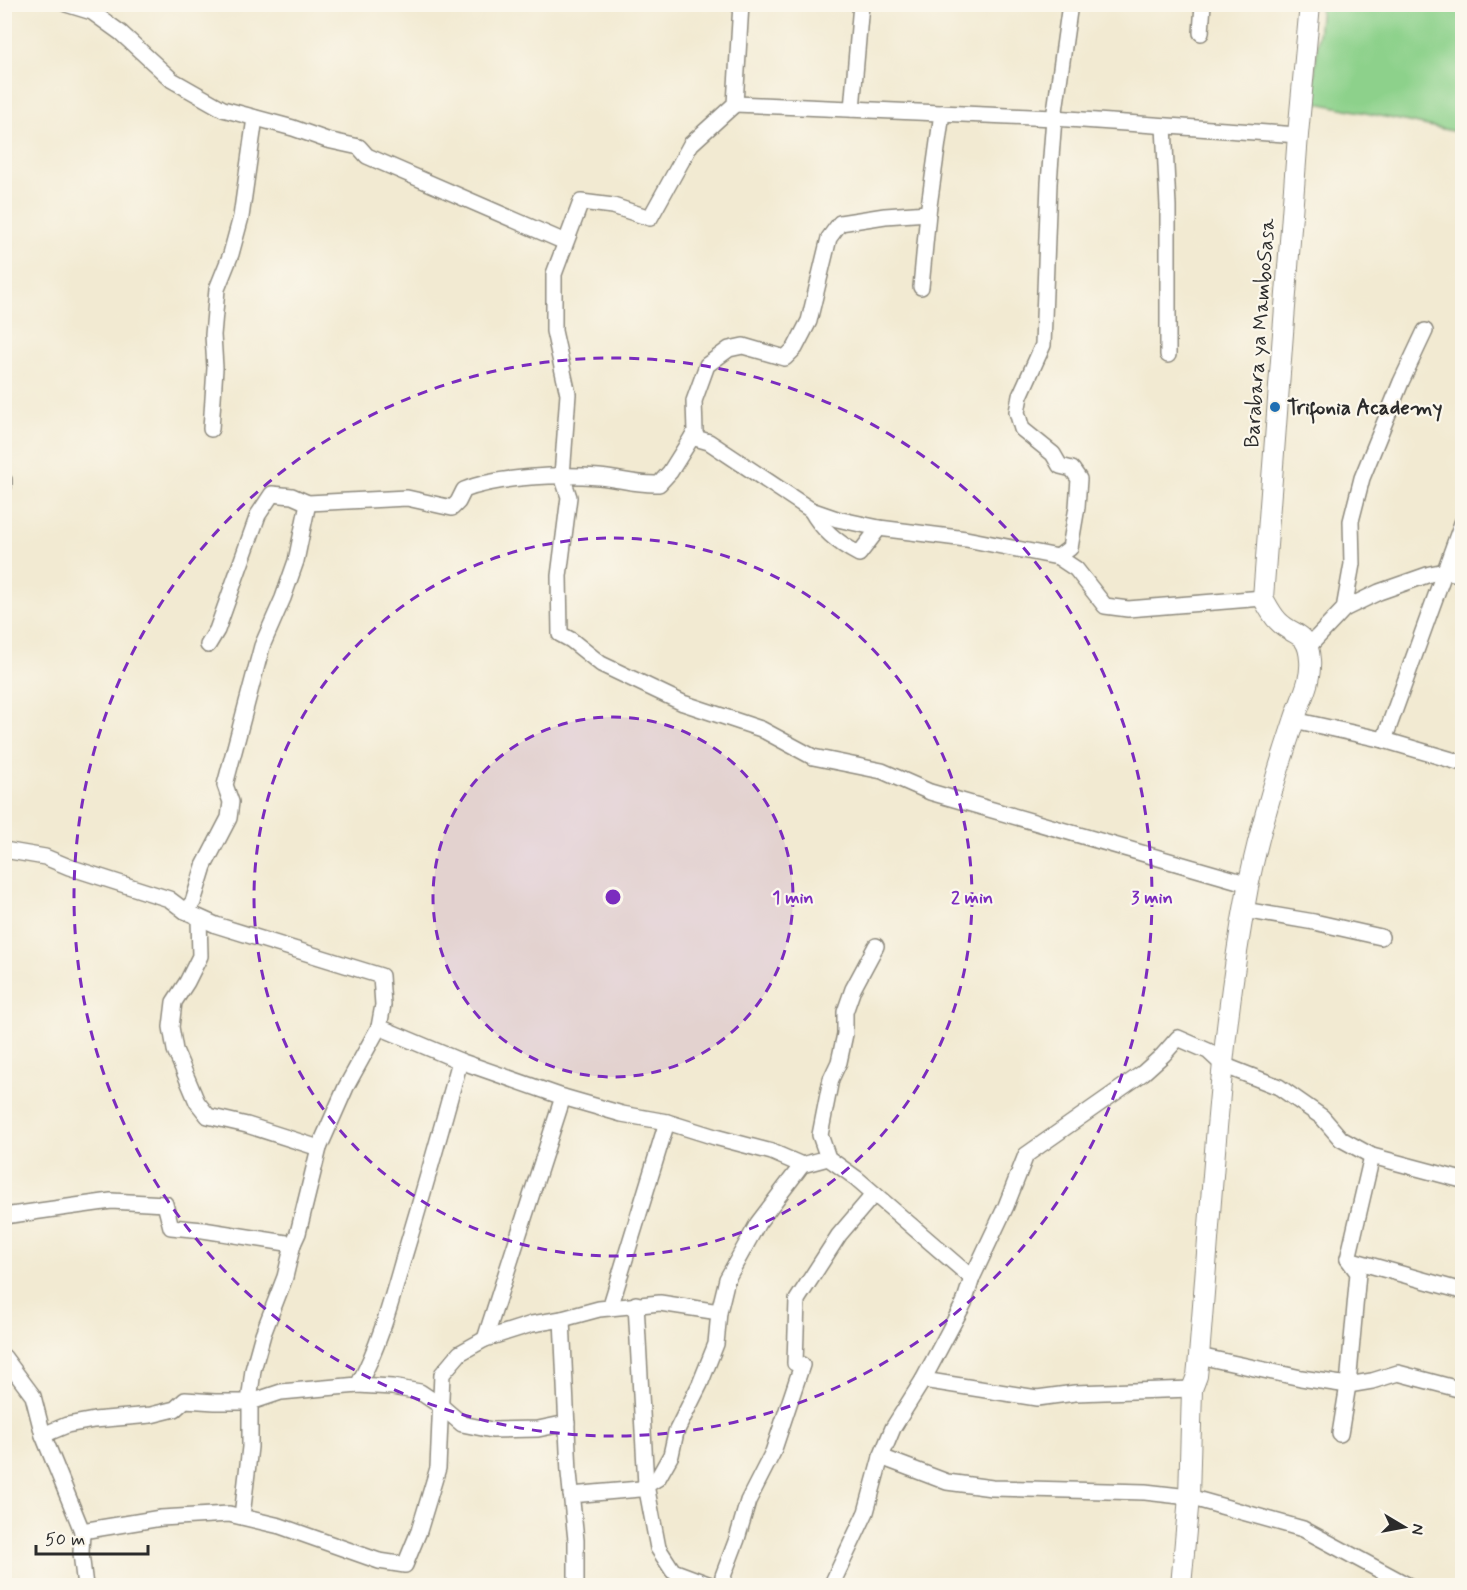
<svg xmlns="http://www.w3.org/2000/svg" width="1467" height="1590" viewBox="0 0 1467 1590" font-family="Mynerve,sans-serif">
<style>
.green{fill:#8dd18b;stroke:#5c7e5b;stroke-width:1.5}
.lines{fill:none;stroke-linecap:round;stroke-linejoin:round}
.minor-casing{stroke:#8e8a7e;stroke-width:18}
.tertiary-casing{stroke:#8e8a7e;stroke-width:22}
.minor{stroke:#fff;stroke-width:15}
.tertiary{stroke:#fff;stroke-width:20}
.ring{fill:none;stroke:#7b2cbf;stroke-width:3;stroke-dasharray:10 8}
.poi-dot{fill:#1f6fb2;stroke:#fbf7ec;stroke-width:2}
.labels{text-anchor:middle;stroke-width:4.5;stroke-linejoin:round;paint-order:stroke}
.street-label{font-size:21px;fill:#2b2b2b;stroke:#fbf7ec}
.poi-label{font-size:21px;font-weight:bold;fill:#2b2b2b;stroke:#fbf7ec;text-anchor:start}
.centre{fill:#7b2cbf;stroke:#fbf7ec;stroke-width:3}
.ring-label{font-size:18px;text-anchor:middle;font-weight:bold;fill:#7b2cbf;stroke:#fbf7ec;stroke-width:4.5;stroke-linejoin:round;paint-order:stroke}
</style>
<rect width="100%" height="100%" fill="#fbf7ec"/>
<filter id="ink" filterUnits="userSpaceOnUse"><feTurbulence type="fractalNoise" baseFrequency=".0167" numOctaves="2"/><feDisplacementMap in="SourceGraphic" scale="12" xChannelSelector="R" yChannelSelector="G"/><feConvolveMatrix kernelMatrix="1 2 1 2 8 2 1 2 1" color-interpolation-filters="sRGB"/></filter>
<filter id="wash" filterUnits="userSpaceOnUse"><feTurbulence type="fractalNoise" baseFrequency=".008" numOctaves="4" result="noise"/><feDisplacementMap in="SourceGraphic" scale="24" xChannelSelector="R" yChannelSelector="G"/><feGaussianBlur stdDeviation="1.35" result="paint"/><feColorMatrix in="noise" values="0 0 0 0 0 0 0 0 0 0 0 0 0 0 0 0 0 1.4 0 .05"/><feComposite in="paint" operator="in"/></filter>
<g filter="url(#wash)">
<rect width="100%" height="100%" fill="#f2ead2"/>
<polygon class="green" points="1321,5 1462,5 1462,133 1312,102"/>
</g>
<g filter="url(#ink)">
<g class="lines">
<g class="minor-casing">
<g id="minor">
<polyline points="66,4 92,12 121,33 172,80 223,109 293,128 327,140 359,147 367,156 565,242"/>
<polyline points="741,4 735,104 691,144 650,218 613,206 581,202 554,274 554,331 568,394 562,476 569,497 559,576 560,634 571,640 601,664 683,703 761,729 813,757 882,771 930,792 1249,884"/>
<polyline points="1201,33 1203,4"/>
<polyline points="735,104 1054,118 1298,135"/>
<polyline points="852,109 861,4"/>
<polyline points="1164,126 1168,206 1168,355"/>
<polyline points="921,287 928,213 942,113"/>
<polyline points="211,429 215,368 213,335 217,289 231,254 241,217 255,118"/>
<polyline points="692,437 695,432 694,401 707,365 729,349 743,346 785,358 795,348 809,321 829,238 840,223 885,216 928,213"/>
<polyline points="4,480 4,486"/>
<path d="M811 510C822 530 839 544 859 554L879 528"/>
<polyline points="1058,557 1070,548 1077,507 1079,479 1072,469 1060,466 1053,454 1022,429 1017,412 1020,396 1043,345 1049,183 1054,118 1070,4"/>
<polyline points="1344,609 1352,564 1351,521 1362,478 1401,382 1425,331"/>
<path d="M208 645 217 630 258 515 272 494 292 496 308 503 407 498 452 508 458 502 464 490C499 476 562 474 599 477 621 479 636 485 659 484L670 472 692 437 709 442 811 510 837 519 879 528 966 539 1058 557 1076 569 1105 606 1128 609 1263 598"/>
<polyline points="1309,646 1344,609 1379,592 1430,574 1445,571 1462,575"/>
<polyline points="1294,720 1384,740 1462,763"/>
<polyline points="1384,740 1462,523"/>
<polyline points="4,850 45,857 69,867 169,899 185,911 216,925 381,976 383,1005 379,1027 346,1087 319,1148 298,1233 293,1244 285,1277 263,1334 253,1370 250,1394 250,1447 242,1516"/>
<polyline points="1244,910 1314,922 1381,937"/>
<polyline points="185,911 193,902 204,866 229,818 231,802 225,785 262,646 283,598 296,561 308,503"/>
<polyline points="199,918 200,956 187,982 174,1002 171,1027 175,1050 197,1102 208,1116 247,1125 319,1148"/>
<polyline points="876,946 853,989 845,1012 845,1034 839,1062 831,1079 820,1135 828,1158 856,1178 972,1278"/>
<polyline points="379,1027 460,1061 563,1097 622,1114 667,1122 715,1137 772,1152 802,1165"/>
<polyline points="4,1216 111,1201 165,1204 171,1227 203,1230 293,1244"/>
<polyline points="1348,1259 1462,1291"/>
<polyline points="636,1304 646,1485 658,1548 673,1571 713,1586"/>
<polyline points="610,1308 667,1122"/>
<polyline points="562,1319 569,1473 576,1540 576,1586"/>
<polyline points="485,1339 563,1097"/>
<polyline points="1199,1356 1301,1378 1348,1385 1372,1381 1398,1373 1462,1390"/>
<polyline points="4,1357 33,1396 43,1435 82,1531 81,1553 85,1586"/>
<polyline points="923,1380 1037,1398 1075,1393 1192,1389"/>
<polyline points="358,1385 392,1387 420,1392 441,1406 462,1424 492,1430 538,1429 567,1423"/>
<polyline points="1340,1434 1348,1385 1358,1273 1348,1259 1372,1156"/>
<path d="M43 1435 67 1425 94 1420 151 1415 175 1409 185 1400 215 1402H251L281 1392 358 1385C379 1347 391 1302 403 1260 423 1194 442 1127 460 1061"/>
<polyline points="881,1457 947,1482 992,1488 1145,1492 1189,1497 1303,1529 1409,1586"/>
<polyline points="571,1495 640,1489 658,1478 671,1455 676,1432 700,1384 716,1344 719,1312 727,1279 758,1223 802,1165 828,1158"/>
<polyline points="82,1531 161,1518 229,1514 280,1526 379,1561 405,1565 419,1531 438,1468 442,1374 460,1353 485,1339 532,1324 562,1319 599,1309 660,1303 719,1312"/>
<polyline points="726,1586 723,1576 737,1539 748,1501 773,1452 802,1365 795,1363 797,1300 839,1235 874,1194"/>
<polyline points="831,1586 866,1512 881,1457 893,1428 923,1380 964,1303 972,1278 1006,1206 1026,1155 1143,1073 1163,1055 1178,1038 1208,1051 1223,1065 1279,1087 1322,1117 1341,1139 1372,1156 1462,1180"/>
</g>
</g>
<g class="tertiary-casing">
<path id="tertiary" d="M1181 1586 1189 1497 1192 1389 1197 1376 1199 1356C1212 1201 1219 1040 1248 887 1259 831 1276 775 1294 721 1300 701 1312 681 1310 660 1308 630 1293 637 1278 621 1272 615 1267 605 1263 598L1298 135 1310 4"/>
</g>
<use href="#minor" class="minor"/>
<use href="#tertiary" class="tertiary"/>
</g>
</g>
<circle cx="613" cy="897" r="180" fill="#7b2cbf" fill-opacity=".12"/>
<g class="ring">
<circle cx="613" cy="897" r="180"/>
<circle cx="613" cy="897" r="359"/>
<circle cx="613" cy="897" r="539"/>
</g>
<circle class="poi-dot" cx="1275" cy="407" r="6"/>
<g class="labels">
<g class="street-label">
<text transform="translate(1259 333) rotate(-86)" y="7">Barabara ya MamboSasa</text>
</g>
<g class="poi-label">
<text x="1287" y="414">Trifonia Academy</text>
</g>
</g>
<circle cx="613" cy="897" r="9" class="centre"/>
<g class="ring-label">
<text x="793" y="903">1 min</text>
<text x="972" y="903">2 min</text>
<text x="1152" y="903">3 min</text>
</g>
<rect width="1467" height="1590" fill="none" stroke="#fbf7ec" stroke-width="24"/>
<g transform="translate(1404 1527) rotate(100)" stroke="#fbf7ec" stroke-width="4.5" paint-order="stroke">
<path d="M0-4.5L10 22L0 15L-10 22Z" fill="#2b2b2b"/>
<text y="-9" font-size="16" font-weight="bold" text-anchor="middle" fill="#2b2b2b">N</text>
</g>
<path d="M36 1545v9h112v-9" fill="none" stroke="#2b2b2b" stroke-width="3"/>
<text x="45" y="1545" font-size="18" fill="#2b2b2b" stroke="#fbf7ec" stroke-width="4.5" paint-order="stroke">50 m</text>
</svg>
